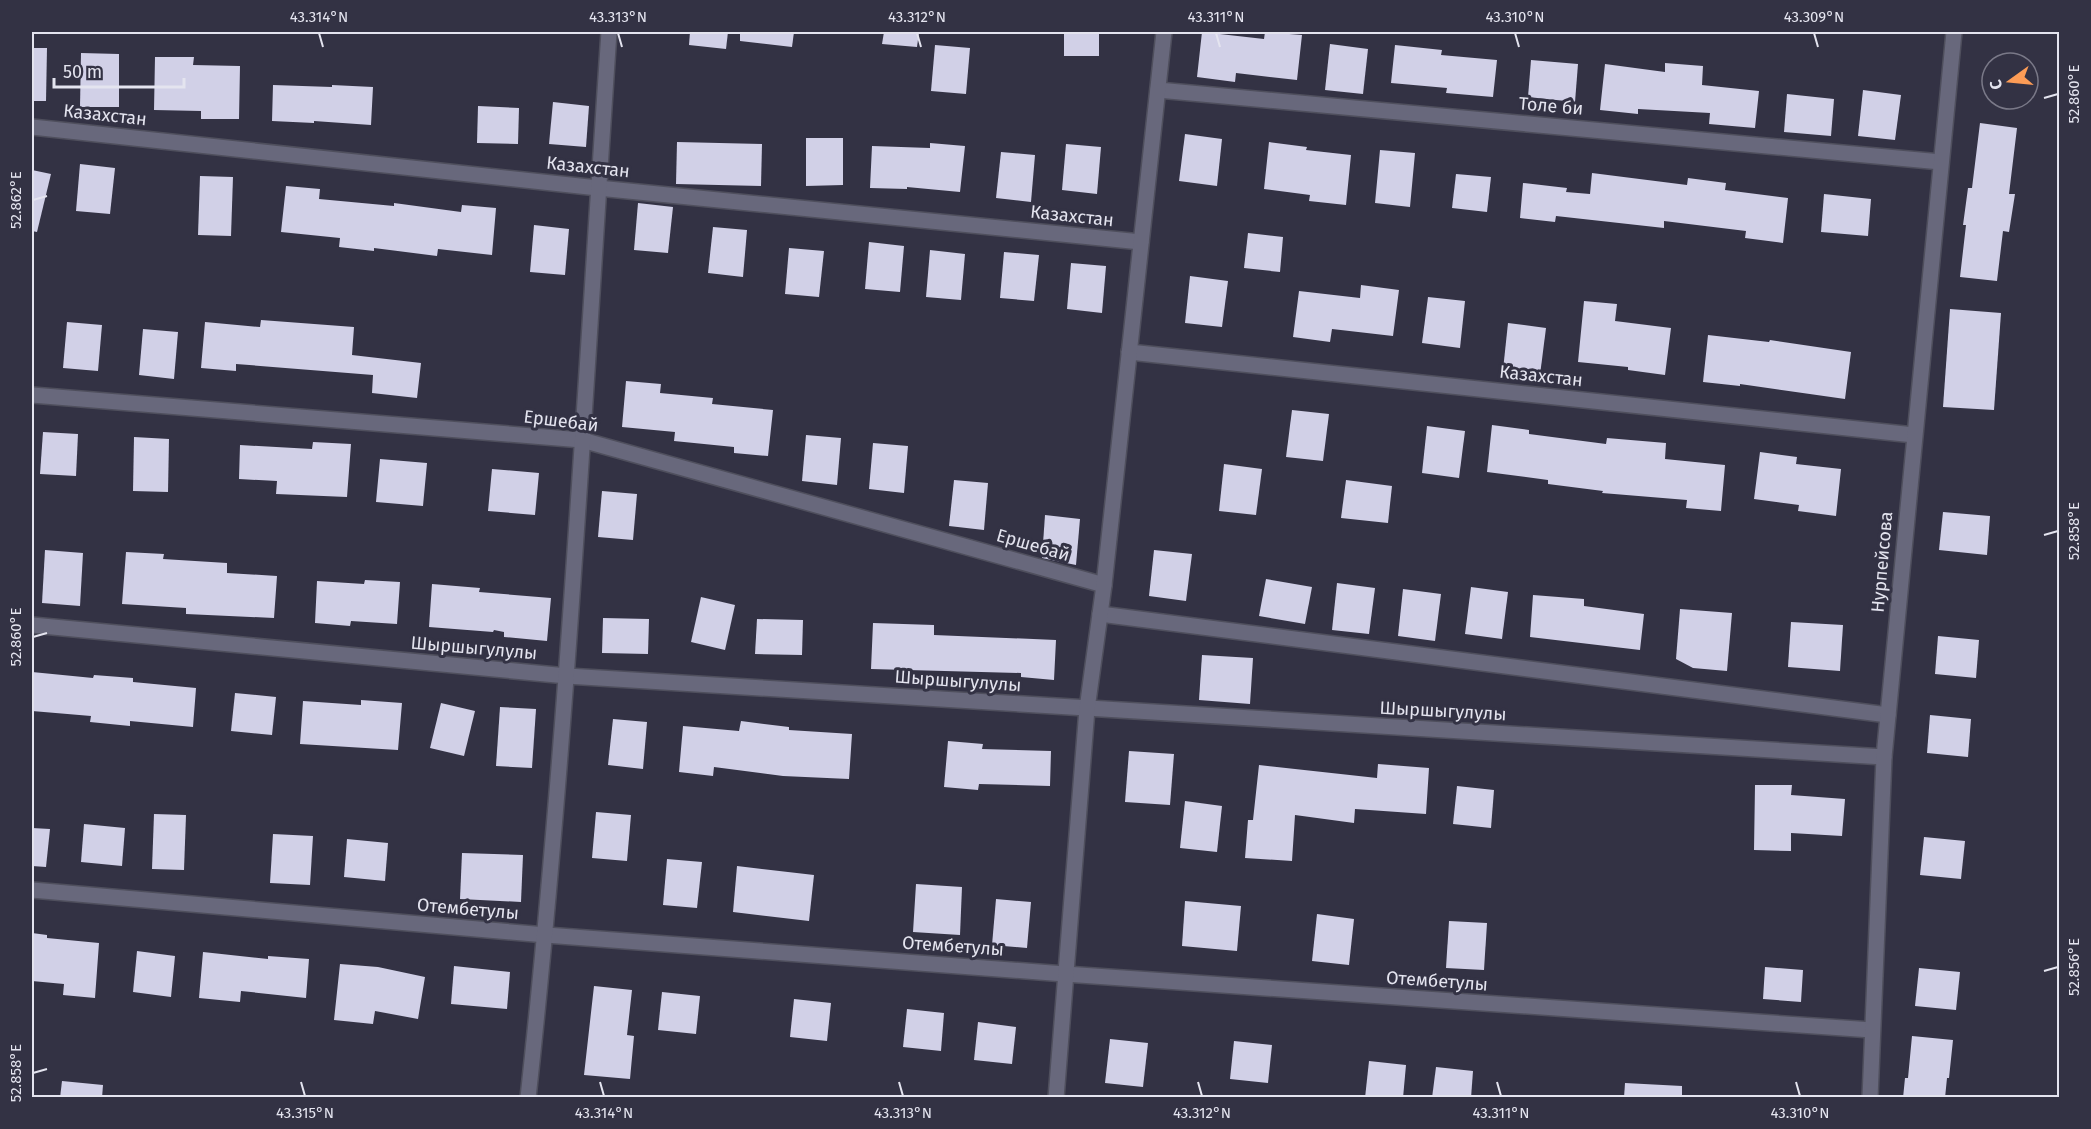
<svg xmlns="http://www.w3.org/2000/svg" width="2091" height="1129" viewBox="0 0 2091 1129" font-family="'Fira Sans',sans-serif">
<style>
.building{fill:#d1d0e7}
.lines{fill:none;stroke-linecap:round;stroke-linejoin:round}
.street-casing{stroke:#4f4f5d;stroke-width:18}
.secondary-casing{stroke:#4f4f5d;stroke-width:18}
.street{stroke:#68687c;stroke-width:15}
.secondary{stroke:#68687c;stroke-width:15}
.ticks{fill:none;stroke:#e4e4ef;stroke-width:2}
.labels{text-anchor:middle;stroke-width:6;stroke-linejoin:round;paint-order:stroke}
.street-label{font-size:18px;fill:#e4e4ef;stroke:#333244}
.neatline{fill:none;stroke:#e4e4ef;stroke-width:2}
.ticks-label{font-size:15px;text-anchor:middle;fill:#e4e4ef}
</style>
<rect width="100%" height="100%" fill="#333244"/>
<g class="building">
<polygon points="690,32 728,32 726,49 689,45"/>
<polygon points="740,32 794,32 792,47 740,41"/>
<polygon points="884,32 919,32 917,47 882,44"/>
<rect x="1064" y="32" width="35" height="24"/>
<polygon points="1202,32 1264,39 1265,32 1302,35 1297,80 1236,73 1235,82 1197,77"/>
<polygon points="1330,44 1368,49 1363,94 1325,90"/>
<polygon points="935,45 970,48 966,94 931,91"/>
<polygon points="1395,45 1442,50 1441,55 1497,60 1493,97 1446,93 1447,88 1391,83"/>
<polygon points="32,48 47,48 46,101 32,101"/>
<polygon points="81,53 119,54 119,107 80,107"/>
<polygon points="155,57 194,57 193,65 240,66 239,119 201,119 201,111 154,110"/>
<polygon points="1531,60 1578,64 1575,102 1528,97"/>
<polygon points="1665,63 1703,66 1702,85 1759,91 1755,128 1709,124 1710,113 1638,109 1638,114 1600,110 1605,64 1665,72"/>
<polygon points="273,85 332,87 332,85 373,87 371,125 314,121 314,123 272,121"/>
<polygon points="1863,90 1901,95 1895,140 1858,136"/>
<polygon points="1787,94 1834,99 1831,136 1784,132"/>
<polygon points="553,102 589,106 586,147 549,144"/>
<polygon points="478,106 519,108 518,144 477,143"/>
<polygon points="1980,123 2017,128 2009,194 2015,194 2009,232 2003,231 1997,281 1960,277 1966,225 1963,225 1968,188 1972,188"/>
<polygon points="1185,134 1222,139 1217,186 1179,181"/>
<polygon points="806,138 843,138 843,185 806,186"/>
<polygon points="677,142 762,144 761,186 676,184"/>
<polygon points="1269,142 1307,147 1306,150 1351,155 1346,205 1309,201 1310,195 1264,189"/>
<polygon points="930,143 965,146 960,192 907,187 907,189 870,188 872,146 930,148"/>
<polygon points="1066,144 1101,147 1097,194 1062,190"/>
<polygon points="1380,150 1415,153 1410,207 1375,203"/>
<polygon points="1001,152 1035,155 1031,202 996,198"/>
<polygon points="80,164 115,168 110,214 76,211"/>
<polygon points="32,170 51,174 37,232 32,231"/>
<polygon points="1592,173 1687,185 1688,178 1726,183 1725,190 1788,198 1783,243 1745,238 1746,231 1664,221 1664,228 1556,216 1555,222 1520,218 1523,183 1567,188 1566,192 1590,194"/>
<polygon points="1456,174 1491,177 1487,212 1452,208"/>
<polygon points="200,176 233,177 231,236 198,235"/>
<polygon points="286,186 320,189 319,199 394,206 394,203 461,212 462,205 496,208 492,255 438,249 437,256 374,248 374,251 339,247 340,238 281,232"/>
<polygon points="1824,194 1871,199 1868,236 1821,232"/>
<polygon points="638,203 673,207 668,253 634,250"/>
<polygon points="534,225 569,229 565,275 530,272"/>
<polygon points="713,227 747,230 743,277 708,273"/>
<polygon points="1248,233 1283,237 1280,272 1244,268"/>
<polygon points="869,242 904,246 900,292 865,289"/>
<polygon points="789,248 824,251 819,297 785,294"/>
<polygon points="930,250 965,254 961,300 926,297"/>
<polygon points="1004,252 1039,255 1034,301 1000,298"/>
<polygon points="1071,263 1106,266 1102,313 1067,309"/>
<polygon points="1190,276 1228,281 1222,327 1185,323"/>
<polygon points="1361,285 1399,290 1393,336 1332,329 1330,342 1293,337 1299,291 1360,298"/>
<polygon points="1428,297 1465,301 1460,348 1422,343"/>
<polygon points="1584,301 1617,304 1615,321 1671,328 1665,375 1628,370 1628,367 1578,362"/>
<polygon points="1950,309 2001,313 1994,410 1943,407"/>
<polygon points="261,320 354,327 352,355 421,363 417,398 372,393 373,375 236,364 236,371 201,368 205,322 260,327"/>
<polygon points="67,322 102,325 98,371 63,368"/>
<polygon points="1508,323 1546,328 1540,375 1503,370"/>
<polygon points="143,329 178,332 174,379 139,375"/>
<polygon points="1708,335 1769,342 1770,340 1851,352 1845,399 1740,384 1740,386 1703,382"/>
<polygon points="626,381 661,384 660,393 713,398 712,404 773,410 768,456 734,453 734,447 674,441 675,432 622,427"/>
<polygon points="1292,410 1329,414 1323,461 1286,457"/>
<polygon points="1492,425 1529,430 1529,434 1606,444 1607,438 1666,443 1665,459 1725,465 1721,511 1686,508 1687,500 1602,493 1603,491 1548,484 1548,480 1487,472"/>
<polygon points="1427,426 1465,431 1459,478 1422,473"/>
<polygon points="43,432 78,434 76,476 40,474"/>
<polygon points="806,435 841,438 837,485 802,481"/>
<polygon points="134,437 169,439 168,492 133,491"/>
<polygon points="313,442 351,444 347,497 276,494 277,481 239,479 240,445 312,449"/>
<polygon points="873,443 908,446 904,493 869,489"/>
<polygon points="1760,452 1797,457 1796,464 1841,469 1836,516 1798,511 1799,505 1754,499"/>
<polygon points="380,459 427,463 423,506 376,502"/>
<polygon points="1224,464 1262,469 1256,515 1219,511"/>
<polygon points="492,469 539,473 535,515 488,511"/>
<polygon points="954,480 988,483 984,530 949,526"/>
<polygon points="1346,480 1392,486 1388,523 1341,518"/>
<polygon points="602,491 637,494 633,540 598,537"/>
<polygon points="1943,512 1990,516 1987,555 1939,550"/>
<polygon points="1045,515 1080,519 1076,565 1042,558"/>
<polygon points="45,550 83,553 80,606 42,603"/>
<polygon points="1154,550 1192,554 1186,601 1149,596"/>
<polygon points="126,552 164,554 163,559 227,563 227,573 277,576 274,618 186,614 186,608 122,604"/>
<polygon points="1266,579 1312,587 1305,624 1259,616"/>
<polygon points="365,580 400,582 397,624 351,621 350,626 315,623 317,581 364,584"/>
<polygon points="1337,583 1375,588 1369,634 1332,630"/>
<polygon points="432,584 480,588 479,592 551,598 547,641 504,637 504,632 494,630 493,632 429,627"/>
<polygon points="1471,587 1508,592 1502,639 1465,634"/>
<polygon points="1403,589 1441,594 1435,641 1398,636"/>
<polygon points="1533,595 1584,599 1584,606 1644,614 1640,650 1530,637"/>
<polygon points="701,597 735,605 725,650 691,642"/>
<polygon points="1680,609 1732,613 1727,671 1693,668 1676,659"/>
<polygon points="603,618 649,619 648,654 602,653"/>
<polygon points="757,619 803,620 802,655 755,654"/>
<polygon points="1791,622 1843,625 1840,671 1788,667"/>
<polygon points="873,623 934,625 934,635 1056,640 1054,680 1021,677 1021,673 871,669"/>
<polygon points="1938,636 1979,640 1976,678 1935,674"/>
<polygon points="1202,655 1253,658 1250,704 1199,700"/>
<polygon points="32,672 93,678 94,675 133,678 133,682 196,688 193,727 130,721 130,726 90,722 91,716 32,711"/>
<polygon points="235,693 276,697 272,735 231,731"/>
<polygon points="361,700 402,703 398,750 300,744 303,701 361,705"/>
<polygon points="441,703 475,711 464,756 430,748"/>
<polygon points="500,707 536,709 532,768 496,766"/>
<polygon points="1930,715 1971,719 1968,757 1927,753"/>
<polygon points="613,719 647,722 643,769 608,765"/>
<polygon points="741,721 789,727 789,730 852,734 849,779 783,776 714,767 713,776 679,772 683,726 739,731"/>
<polygon points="948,741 983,744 982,749 1051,751 1050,786 979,784 978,790 944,787"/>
<polygon points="1129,751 1174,754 1170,805 1125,802"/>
<polygon points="1378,764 1429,768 1426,814 1355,809 1354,823 1295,815 1292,861 1245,858 1248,820 1253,820 1259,765 1377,778"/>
<polygon points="1755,785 1792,785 1791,795 1845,799 1842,836 1791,833 1791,851 1754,850"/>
<polygon points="1457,786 1494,790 1491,828 1453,824"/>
<polygon points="1185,801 1222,806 1217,852 1180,848"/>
<polygon points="596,812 631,815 627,861 592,858"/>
<polygon points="154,814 186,815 184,870 152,869"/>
<polygon points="84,824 125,828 122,866 81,862"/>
<polygon points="32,828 50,829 46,867 32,866"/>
<polygon points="273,834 313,836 310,885 270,883"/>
<polygon points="1924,837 1965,841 1961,879 1920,875"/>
<polygon points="347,839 388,843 385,881 344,877"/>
<polygon points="462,853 523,855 521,902 460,899"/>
<polygon points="667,859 702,862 697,908 663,905"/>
<polygon points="737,866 814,875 809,921 733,912"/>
<polygon points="916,884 962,887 960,935 913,932"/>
<polygon points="996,899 1031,902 1027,948 992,945"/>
<polygon points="1185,901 1241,906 1237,951 1182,946"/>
<polygon points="1317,914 1354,919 1349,965 1312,961"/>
<polygon points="1449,921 1487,923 1484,970 1446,968"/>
<polygon points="32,933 47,935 47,938 99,943 95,998 63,995 64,984 32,981"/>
<polygon points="137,951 175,956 171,997 133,992"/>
<polygon points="203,952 268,959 268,956 309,959 306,998 241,991 240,1002 199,998"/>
<polygon points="340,964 378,967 425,977 418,1019 375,1011 373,1024 334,1020"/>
<polygon points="454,966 510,972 507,1009 451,1004"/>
<polygon points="1765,967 1803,970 1801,1002 1763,999"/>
<polygon points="1919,968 1960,972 1956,1010 1915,1006"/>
<polygon points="594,986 632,990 627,1035 634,1036 630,1079 584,1075"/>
<polygon points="662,992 700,996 696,1034 658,1030"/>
<polygon points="794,999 831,1003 827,1041 790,1037"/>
<polygon points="907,1009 944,1013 941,1051 903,1047"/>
<polygon points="978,1022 1016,1027 1012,1064 974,1060"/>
<polygon points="1912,1036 1953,1040 1949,1078 1947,1078 1945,1098 1903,1098 1905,1078 1908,1078"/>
<polygon points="1110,1039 1148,1043 1143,1087 1105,1083"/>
<polygon points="1234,1041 1272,1045 1268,1083 1230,1079"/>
<polygon points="1369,1061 1406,1065 1403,1098 1365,1098"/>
<polygon points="1436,1067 1473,1071 1471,1098 1432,1098"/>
<polygon points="62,1081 103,1085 102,1098 60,1098"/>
<polygon points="1625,1083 1682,1086 1682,1098 1624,1098"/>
</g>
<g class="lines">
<g class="street-casing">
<g id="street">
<polyline points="1158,90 1941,162"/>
<polyline points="32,127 598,188 1141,242"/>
<polyline points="1129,352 1914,435"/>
<polyline points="32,395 582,440 1104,585"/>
<polyline points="1100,614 1888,715"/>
<polyline points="32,625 567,676 1884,757"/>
<polyline points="32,890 546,935 1065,974 1872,1030"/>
<polyline points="1056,1098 1087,709 1104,585 1164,32"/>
<polyline points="1870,1098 1884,757 1954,32"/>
</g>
</g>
<g class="secondary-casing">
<path id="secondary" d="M528 1098C567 743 585 387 609 32"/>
</g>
<use href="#street" class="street"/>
<use href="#secondary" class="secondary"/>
</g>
<path class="ticks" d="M319 33 323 47M618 33 622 47M917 33 921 47M1216 33 1220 47M1515 33 1519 47M1814 33 1818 47M2044 98 2058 94M33 200 47 196M2044 535 2058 531M33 637 47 633M2044 971 2058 967M33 1073 47 1069M301 1082 305 1096M600 1082 604 1096M899 1082 903 1096M1198 1082 1202 1096M1497 1082 1501 1096M1796 1082 1800 1096"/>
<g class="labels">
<g class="street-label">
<text transform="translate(1551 106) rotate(5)" y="6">Толе би</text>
<text transform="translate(105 115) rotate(6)" y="6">Казахстан</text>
<text transform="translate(588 167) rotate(6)" y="6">Казахстан</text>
<text transform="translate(1072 216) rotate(6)" y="6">Казахстан</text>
<text transform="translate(1541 376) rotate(6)" y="6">Казахстан</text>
<text transform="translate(561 421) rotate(7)" y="6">Ершебай</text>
<text transform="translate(1033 545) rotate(16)" y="6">Ершебай</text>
<text transform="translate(1882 562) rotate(-85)" y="6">Нурпейсова</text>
<text transform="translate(474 648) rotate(5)" y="6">Шыршыгулулы</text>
<text transform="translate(958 681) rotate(4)" y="6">Шыршыгулулы</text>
<text transform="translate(1443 711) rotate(3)" y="6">Шыршыгулулы</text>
<text transform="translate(468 909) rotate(5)" y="6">Отембетулы</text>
<text transform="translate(953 946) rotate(4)" y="6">Отембетулы</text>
<text transform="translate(1437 981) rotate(4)" y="6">Отембетулы</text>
</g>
</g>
<rect width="2091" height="1129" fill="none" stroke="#333244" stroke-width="66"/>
<g transform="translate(2010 81) rotate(255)"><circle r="28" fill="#333244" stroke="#7a7988" stroke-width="1.5"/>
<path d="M0-4.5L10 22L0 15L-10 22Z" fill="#fd9c56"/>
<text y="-9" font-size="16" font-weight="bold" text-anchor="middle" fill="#e4e4ef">С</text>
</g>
<path d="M54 78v9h130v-9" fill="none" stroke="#e4e4ef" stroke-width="3"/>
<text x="63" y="78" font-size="18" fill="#e4e4ef" stroke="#333244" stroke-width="4.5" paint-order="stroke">50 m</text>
<rect x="33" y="33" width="2025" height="1063" class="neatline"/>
<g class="ticks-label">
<text x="319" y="22">43.314°N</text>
<text x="618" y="22">43.313°N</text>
<text x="917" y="22">43.312°N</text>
<text x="1216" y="22">43.311°N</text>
<text x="1515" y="22">43.310°N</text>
<text x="1814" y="22">43.309°N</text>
<text transform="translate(2074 94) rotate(-90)" y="5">52.860°E</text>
<text transform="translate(16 200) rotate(-90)" y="5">52.862°E</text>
<text transform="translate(2074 531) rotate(-90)" y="5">52.858°E</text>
<text transform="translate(16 637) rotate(-90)" y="5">52.860°E</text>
<text transform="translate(2074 967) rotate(-90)" y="5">52.856°E</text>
<text transform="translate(16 1073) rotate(-90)" y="5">52.858°E</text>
<text x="305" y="1118">43.315°N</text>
<text x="604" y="1118">43.314°N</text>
<text x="903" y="1118">43.313°N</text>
<text x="1202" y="1118">43.312°N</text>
<text x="1501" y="1118">43.311°N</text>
<text x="1800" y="1118">43.310°N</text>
</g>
</svg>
